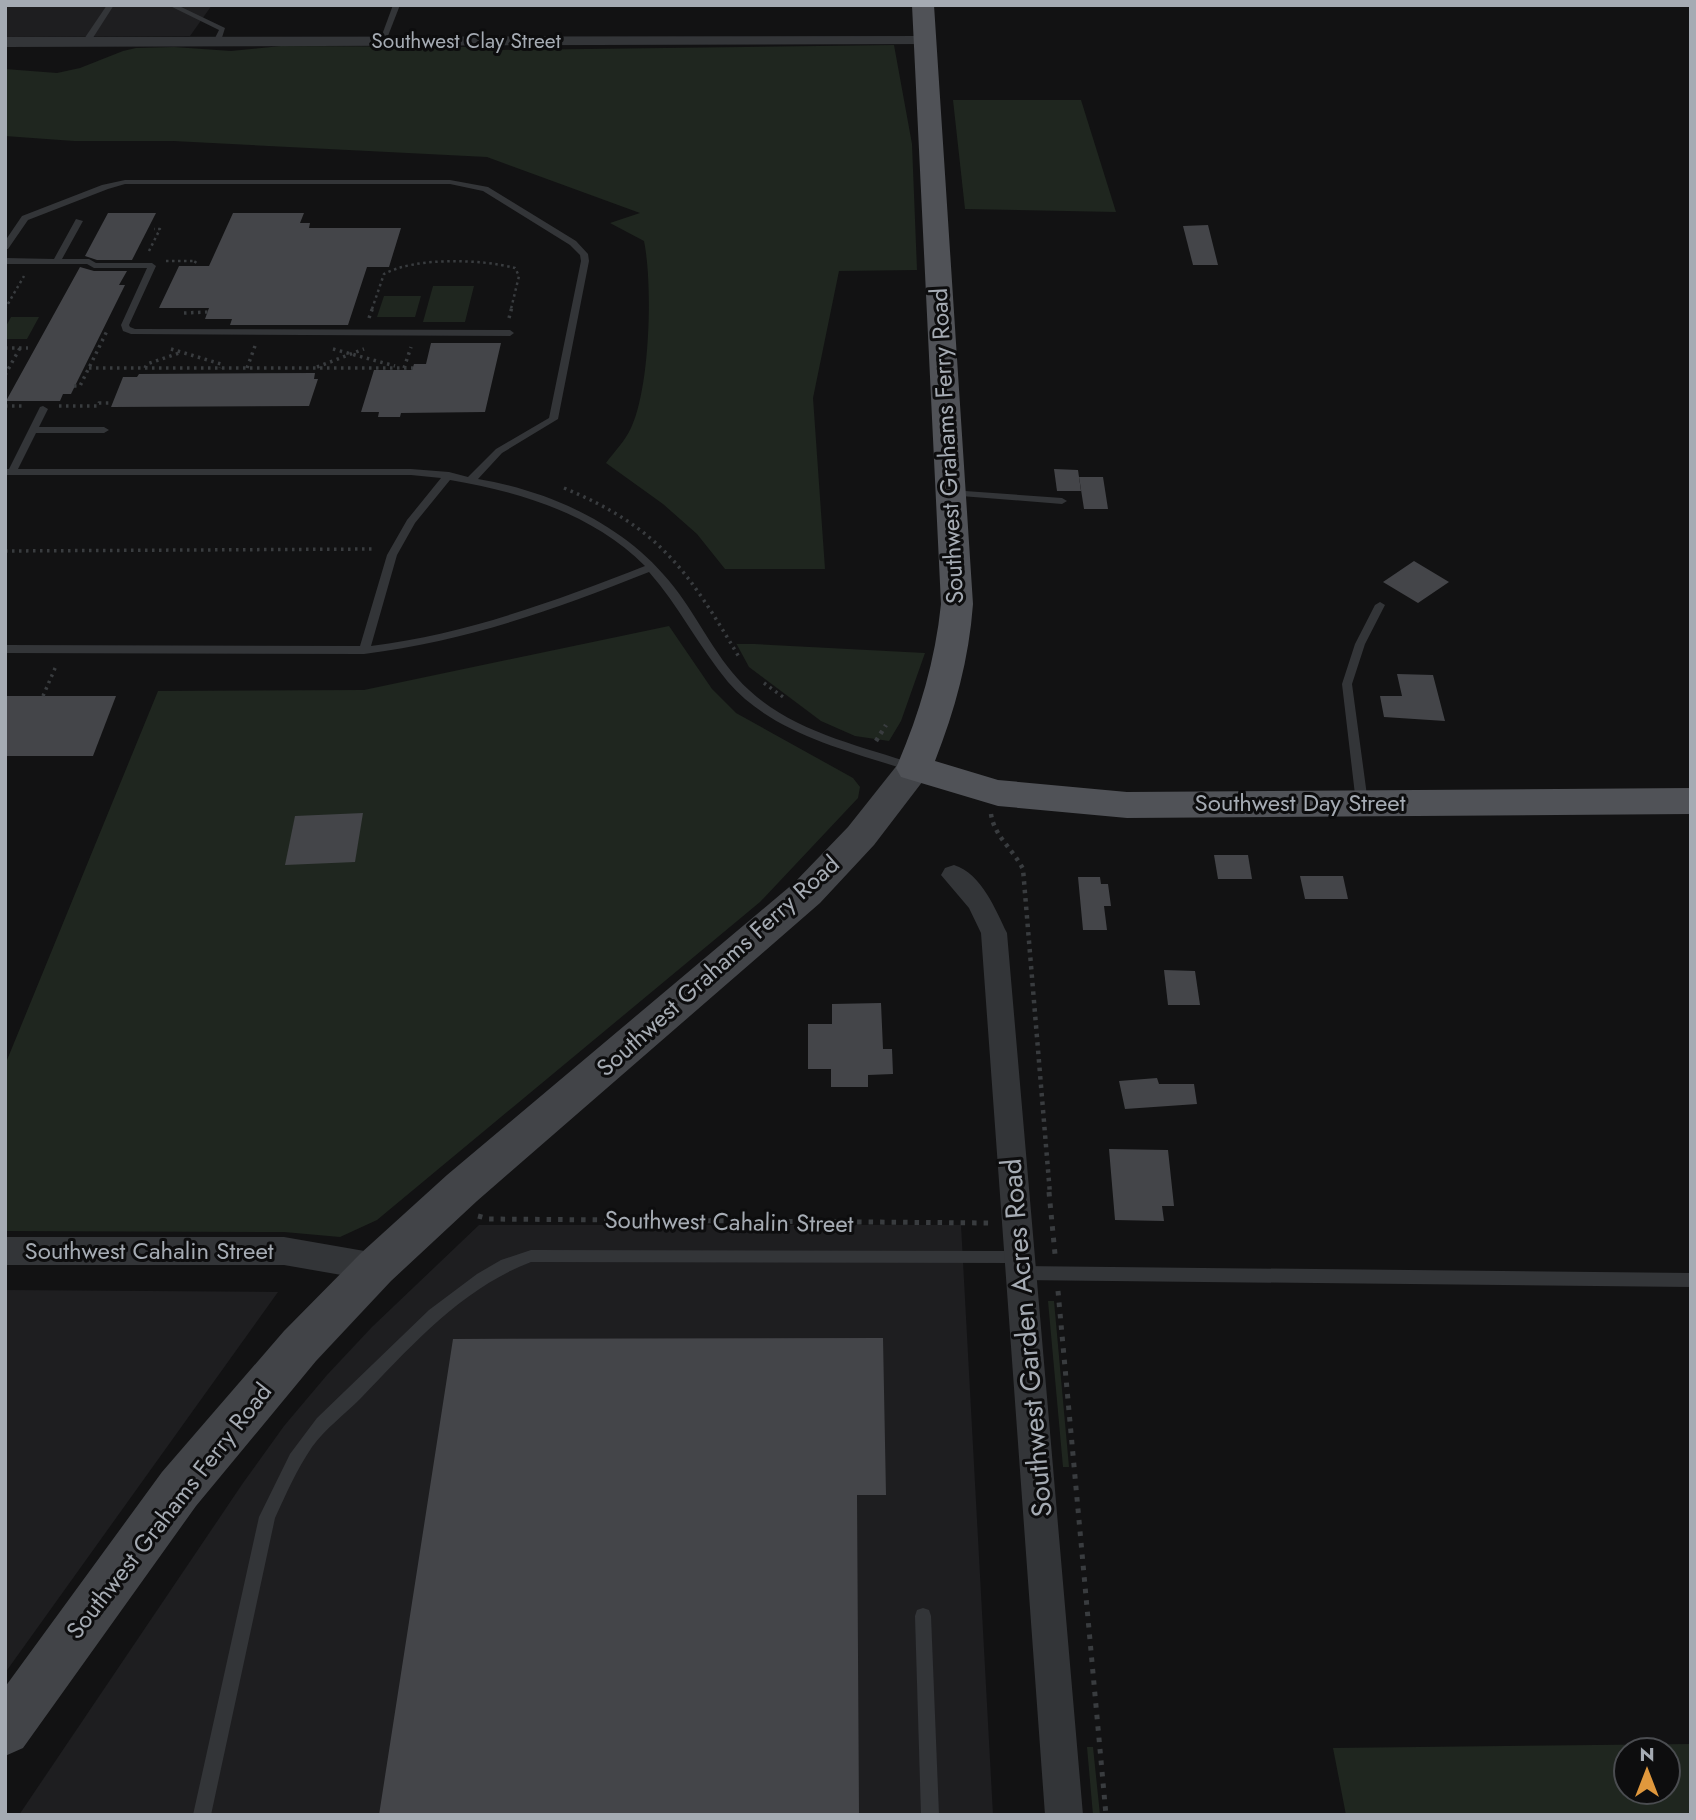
<svg xmlns="http://www.w3.org/2000/svg" width="1696" height="1820" viewBox="0 0 1696 1820" font-family="Jost,sans-serif">
<style>
.built{fill:#1e1e20}
.green{fill:#1f261f;fill-rule:evenodd}
.building{fill:#444549}
.lines{fill:none;stroke-linecap:round;stroke-linejoin:round}
.path-far3{stroke:#393c3f;stroke-width:2.5;stroke-dasharray:2.5 3.5;stroke-linecap:butt}
.path-far2{stroke:#393c3f;stroke-width:3.5;stroke-dasharray:2.5 4.5;stroke-linecap:butt}
.path-far1{stroke:#393c3f;stroke-width:4.5;stroke-dasharray:3.5 5;stroke-linecap:butt}
.path{stroke:#393c3f;stroke-width:5;stroke-dasharray:4.5 7;stroke-linecap:butt}
.lane{fill:#333538;fill-rule:evenodd}
.street{fill:#333538;fill-rule:evenodd}
.secondary{fill:#424448;fill-rule:evenodd}
.primary{fill:#505257;fill-rule:evenodd}
.labels{text-anchor:middle;stroke-width:6;stroke-linejoin:round;paint-order:stroke}
.far-street-label{font-size:21px;fill:#a5abb3;stroke:#0d0d0e}
.street-label{font-size:24px;fill:#a5abb3;stroke:#0d0d0e}
.near-street-label{font-size:28px;fill:#a5abb3;stroke:#0d0d0e}
</style>
<rect width="100%" height="100%" fill="#121213"/>
<g class="built">
<polygon points="5,5 212,5 190,36 5,37"/>
<polygon points="479,1225 961,1225 993,1815 19,1815 243,1483 284,1426 327,1375 372,1327"/>
<polygon points="5,1290 278,1292 5,1673"/>
</g>
<g class="green">
<path d="M894 45 912 144 917 270 839 271 813 398 825 569H725L697 534 663 504 606 463C614 452 625 441 631 428 650 388 653 285 644 241L610 223 640 213 487 157 173 141H74L5 136V69L57 73 80 68 123 51 136 48 174 47 231 51 281 46 473 47 500 50Z"/>
<polygon points="953,100 1081,100 1116,212 965,209"/>
<polygon points="433,286 474,286 465,322 423,322"/>
<polygon points="384,296 421,296 415,317 377,317"/>
<polygon points="11,317 39,317 27,339 5,339 5,328"/>
<polygon points="669,626 712,689 736,713 853,778 860,787 858,798 760,902 377,1220 340,1237 284,1232 5,1231 5,1065 158,691 364,690"/>
<polygon points="736,643 735,643 925,653 901,721 889,741 855,736 821,721 749,667"/>
<polygon points="1048,1301 1054,1301 1069,1467 1063,1467"/>
<path d="M1691 1744V1815H1346L1333 1748ZM1626 1750H1668V1792H1626Z"/>
<polygon points="1087,1747 1093,1747 1100,1815 1093,1815"/>
</g>
<g class="building">
<polygon points="108,213 156,213 132,260 97,260 85,256"/>
<polygon points="233,213 304,213 300,223 310,223 309,228 401,228 389,267 367,267 348,325 230,325 232,319 205,319 209,308 159,308 179,266 209,266"/>
<polygon points="1208,225 1218,265 1193,265 1183,226"/>
<polygon points="80,267 94,271 127,271 119,285 125,285 71,394 63,394 60,401 6,401"/>
<polygon points="431,343 501,343 485,412 401,413 400,417 378,417 379,412 361,412 374,370 412,370 414,364 426,364"/>
<polygon points="315,373 314,379 318,379 309,406 111,407 123,377 137,377 139,374"/>
<polygon points="1054,469 1078,470 1081,491 1057,491"/>
<polygon points="1079,477 1103,477 1108,509 1084,509"/>
<polygon points="1414,561 1449,582 1418,603 1383,582"/>
<polygon points="1397,674 1433,675 1445,721 1384,717 1380,696 1402,696"/>
<polygon points="5,696 116,696 93,756 5,756"/>
<polygon points="363,813 355,862 285,865 295,816"/>
<polygon points="1214,855 1248,855 1252,879 1218,879"/>
<polygon points="1300,876 1343,876 1348,899 1305,899"/>
<polygon points="1078,877 1100,877 1101,884 1108,884 1111,906 1104,906 1107,930 1083,930"/>
<polygon points="1164,970 1195,971 1200,1005 1168,1005"/>
<polygon points="881,1003 883,1049 892,1049 893,1074 868,1075 868,1087 831,1087 831,1069 808,1069 808,1024 832,1024 832,1004"/>
<polygon points="1157,1078 1159,1084 1194,1084 1197,1104 1125,1109 1119,1081"/>
<polygon points="1109,1149 1168,1150 1174,1206 1162,1206 1164,1221 1115,1220"/>
<polygon points="883,1338 886,1495 857,1495 859,1815 379,1815 453,1339"/>
</g>
<g class="lines">
<g class="path-far3">
<polyline points="149,251 160,229 154,229"/>
<polyline points="166,261 196,261 193,266"/>
<polyline points="5,309 24,276"/>
<path d="M372 309 384 274C415 257 481 259 515 268L519 276 511 309"/>
</g>
<g class="path-far2">
<polyline points="184,313 208,312"/>
<polyline points="369,318 373,307"/>
<polyline points="509,318 512,307"/>
<polyline points="5,348 28,348"/>
<polyline points="171,349 221,364 220,368"/>
<polyline points="333,349 395,366"/>
<polyline points="317,367 364,349"/>
<polyline points="89,368 413,368"/>
<polyline points="145,368 147,364 182,352"/>
<polyline points="247,368 255,346"/>
<polyline points="404,368 411,347"/>
<polyline points="5,375 20,348"/>
<polyline points="74,386 80,386 108,329"/>
<polyline points="5,406 26,406"/>
<polyline points="59,406 98,406 99,403 112,403"/>
<path d="M564 488C660 528 688 571 739 657"/>
<polyline points="5,551 374,549"/>
<polyline points="764,683 783,697"/>
<polyline points="43,696 56,666"/>
</g>
<g class="path-far1">
<polyline points="876,741 886,725"/>
<path d="M991 814C994 836 1013 849 1023 869L1050 1194"/>
</g>
<g class="path">
<polyline points="1049,1192 1055,1254"/>
<polyline points="478,1216 489,1219 991,1223"/>
<polyline points="1058,1291 1106,1815"/>
</g>
<g class="lane">
<polygon points="107,5 114,5 89,44 83,44 82,42"/>
<polygon points="168,5 177,5 225,28 220,44 213,42 219,30"/>
<polygon points="393,5 400,5 386,41 379,43"/>
<path d="M125 180H450L488 187 576 241 588 254 589 261 558 419 502 453 478 479C553 492 627 526 674 587 700 620 717 661 749 690 794 732 861 746 918 765L920 768 918 771H910C847 750 773 734 728 682 699 647 679 606 649 572 554 610 467 641 364 654L5 653V645L360 646 387 555 407 520 441 478 411 475H5V469H9L40 407 43 406 48 409 39 427H104L109 430 104 433H36L18 469H411L449 472 468 477 496 449 549 418 581 261 580 255 570 245 483 191 450 184H125L108 189 28 220 8 249H5V241L22 216 102 185ZM450 480C521 492 593 514 645 566 555 601 467 634 371 646L397 555 415 523Z"/>
<polygon points="76,219 83,221 62,259 89,259 96,263 152,263 156,266 129,325 130,327 135,329 510,330 514,333 510,336 131,334 123,331 121,325 147,268 94,268 87,264 5,264 5,258 54,259"/>
<polygon points="951,490 1062,498 1067,501 1062,504 948,495 946,493"/>
<polygon points="1380,602 1385,605 1365,644 1352,684 1368,803 1362,807 1356,803 1342,684 1355,644 1375,605"/>
<path d="M531 1250 1018 1251 1023 1252 1025 1257 1023 1262 1018 1263 531 1262C462 1288 411 1346 361 1398 345 1414 326 1428 312 1447 297 1469 286 1494 275 1518L211 1815H193L259 1517 290 1454 317 1418 429 1310 477 1274 501 1260Z"/>
<polygon points="1020,1266 1691,1273 1691,1287 1020,1280 1015,1278 1013,1273 1015,1268"/>
<polygon points="923,1608 929,1610 931,1616 939,1815 921,1815 915,1616 917,1610"/>
</g>
<g class="street">
<polygon points="926,36 934,41 931,44 5,47 5,37"/>
<path d="M954 865C982 874 995 909 1007 933L1083 1815H1045L981 933 969 908 941 875 945 868Z"/>
<polygon points="5,1237 284,1237 376,1253 387,1257 391,1267 387,1277 376,1281 284,1265 5,1265"/>
</g>
<polygon class="secondary" points="914,756 926,759 931,768 926,777 874,845 820,903 477,1201 391,1281 316,1361 196,1506 23,1748 5,1756 5,1687 162,1472 284,1331 361,1253 447,1175 794,883 848,827 902,759"/>
<path class="primary" d="M912 5H934L973 604C969 659 955 710 935 761L998 780 1127 792 1691 788V814L1127 818 998 806 901 777 896 768C919 715 935 662 941 604Z"/>
</g>
<g class="labels">
<g class="far-street-label">
<text x="466" y="48">Southwest Clay Street</text>
</g>
<g class="street-label">
<text transform="translate(947 446) rotate(-93)" y="8">Southwest Grahams Ferry Road</text>
<text x="1300" y="811">Southwest Day Street</text>
<text transform="translate(718 966) rotate(-42)" y="8">Southwest Grahams Ferry Road</text>
<text transform="translate(729 1222) rotate(1)" y="8">Southwest Cahalin Street</text>
<text x="149" y="1259">Southwest Cahalin Street</text>
<text transform="translate(169 1511) rotate(-52)" y="8">Southwest Grahams Ferry Road</text>
</g>
<g class="near-street-label">
<text transform="translate(1026 1338) rotate(-95)" y="10">Southwest Garden Acres Road</text>
</g>
</g>
<rect width="1696" height="1820" fill="none" stroke="#a5abb3" stroke-width="14"/>
<g transform="translate(1647 1771)"><circle r="33" fill="#0d0d0e" stroke="#4a4c50" stroke-width="2"/>
<path d="M0-5L12 26L0 18L-12 26Z" fill="#e0983d"/>
<text y="-10" font-size="19" font-weight="bold" text-anchor="middle" fill="#a5abb3">N</text>
</g>
</svg>
